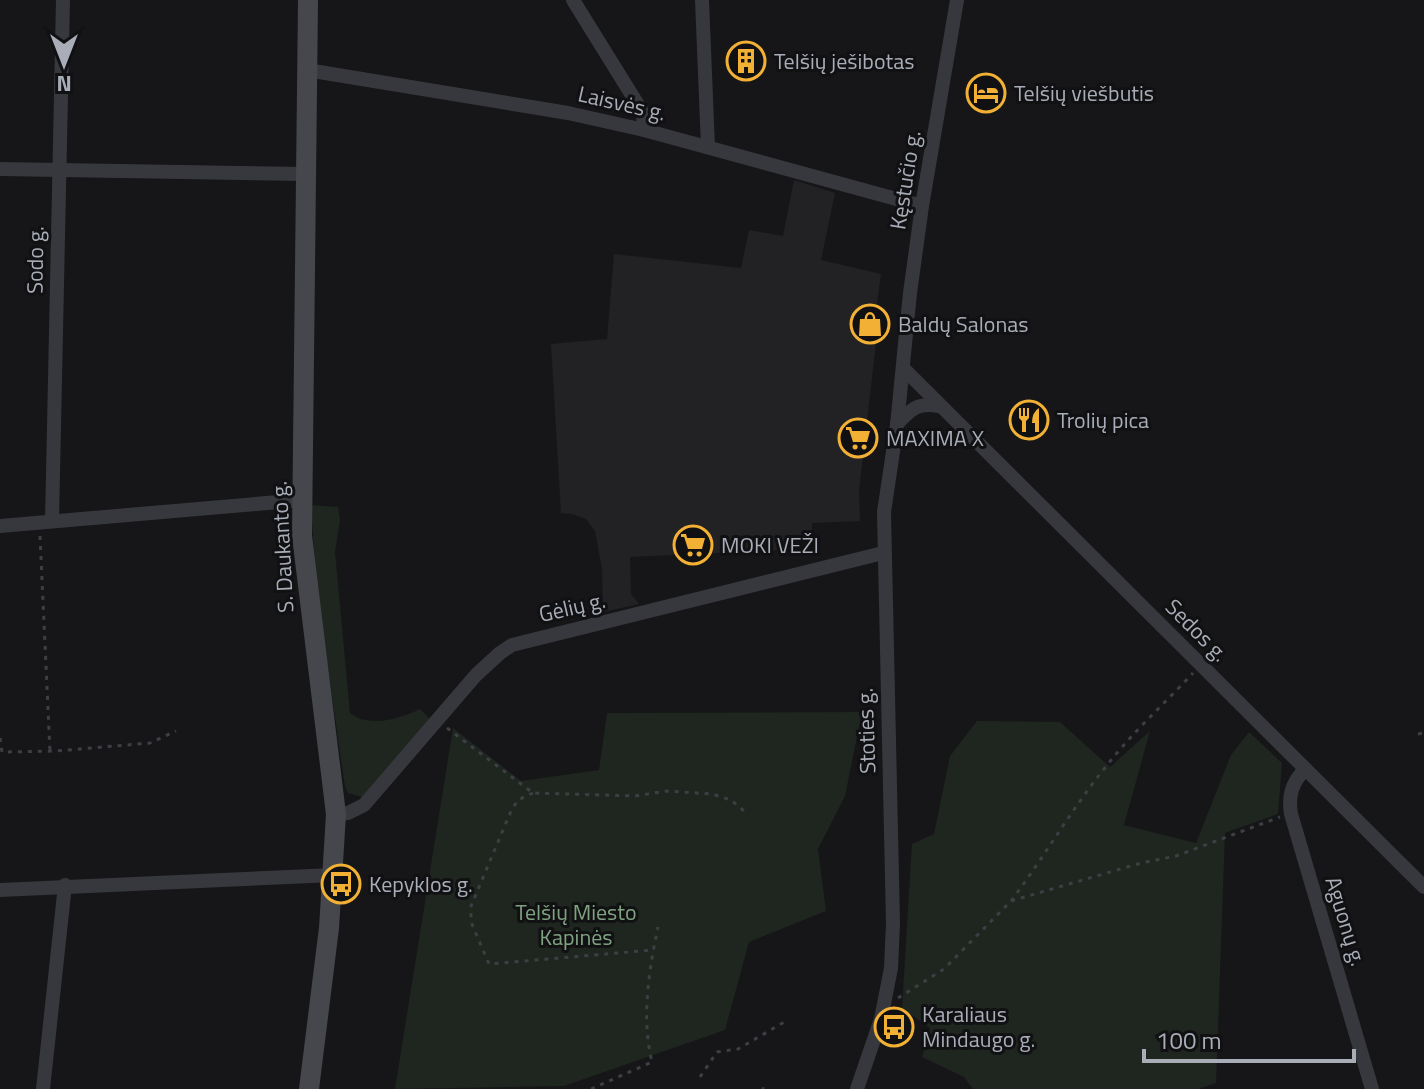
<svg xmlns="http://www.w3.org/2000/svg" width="1424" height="1089" viewBox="0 0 1424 1089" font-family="'Titillium Web',sans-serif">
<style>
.built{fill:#222225}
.green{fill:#1e261f}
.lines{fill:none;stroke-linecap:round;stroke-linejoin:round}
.path{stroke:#3d3f44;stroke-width:3;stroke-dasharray:4 6;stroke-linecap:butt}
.street{stroke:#37383d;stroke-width:14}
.secondary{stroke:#45474d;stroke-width:20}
.labels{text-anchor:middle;stroke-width:6;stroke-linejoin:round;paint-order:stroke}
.poi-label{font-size:22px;fill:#a8adb8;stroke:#111113;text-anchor:start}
.street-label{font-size:22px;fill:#a8adb8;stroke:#111113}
.park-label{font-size:22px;fill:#7fa381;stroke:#111113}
</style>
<rect width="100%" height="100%" fill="#161618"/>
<polygon class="built" points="794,180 835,193 821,260 881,274 873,333 877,334 859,491 860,521 812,523 812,539 801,540 801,549 630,557 631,594 639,604 603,612 602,569 595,531 586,519 572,514 561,513 551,344 607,339 614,254 741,268 749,230 783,236"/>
<g class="green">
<path d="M311 505 338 507 340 520 335 552 350 713C369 728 400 719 420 709L432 721 362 797 348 793 345 787 316 583Z"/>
<polygon points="862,712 845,796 818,849 826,911 749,942 725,1030 564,1086 395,1089 453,728 521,781 599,770 607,713"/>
<polygon points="977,721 1060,722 1110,767 1150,731 1124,825 1196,843 1231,755 1249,732 1282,763 1278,814 1225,833 1216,1083 1198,1089 973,1089 964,1077 922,1057 930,1028 902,1008 912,844 934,834 950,756"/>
</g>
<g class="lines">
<g class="path">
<polyline points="40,536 50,752"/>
<polyline points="447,728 533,793 635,796 666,791 712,794 731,800 744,811"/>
<polyline points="1418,734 1424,733"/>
<polyline points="0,738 2,752 56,751 150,743 176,731"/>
<polyline points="533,793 518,800 511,811 471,906 471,922 489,964 653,950"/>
<path d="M1011 901C1045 856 1072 808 1108 764 1133 732 1165 703 1193 673"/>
<polyline points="898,998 944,969 1011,901 1141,863 1176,856 1280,817"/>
<polyline points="700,1077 717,1052 738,1049 786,1021"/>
<polyline points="762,1088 764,1089"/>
<path d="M591 1089 652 1062C641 1018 649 970 658 927"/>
</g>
<g class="street">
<polyline points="573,0 643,113 644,130"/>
<polyline points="702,0 708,147"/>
<polyline points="307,70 568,113 644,130 922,206"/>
<polyline points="0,169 304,174"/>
<polyline points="903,368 1424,887"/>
<path d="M897 424C911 409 918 402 939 406"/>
<polyline points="52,521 63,0"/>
<polyline points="0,526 302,500"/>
<path d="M1305 769C1292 783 1288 795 1291 814L1372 1089"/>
<polyline points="336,814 348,813 364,805 476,675 500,653 512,645 883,553"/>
<polyline points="0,890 334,875"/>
<polyline points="43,1089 65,885"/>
<polyline points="857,1089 881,1019 891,968 893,923 884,512 897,425 910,293 922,206 957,0"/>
</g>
<polyline class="secondary" points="308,0 302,536 336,814 329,928 309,1089"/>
</g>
<defs>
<g id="building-ring" transform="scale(2)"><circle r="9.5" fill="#111113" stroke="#f2b134" stroke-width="1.5"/><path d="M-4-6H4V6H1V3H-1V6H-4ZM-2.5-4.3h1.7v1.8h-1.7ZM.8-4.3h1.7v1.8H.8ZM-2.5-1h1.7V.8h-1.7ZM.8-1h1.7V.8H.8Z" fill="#f2b134"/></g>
<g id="hotel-ring" transform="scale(2)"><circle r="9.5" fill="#111113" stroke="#f2b134" stroke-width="1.5"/><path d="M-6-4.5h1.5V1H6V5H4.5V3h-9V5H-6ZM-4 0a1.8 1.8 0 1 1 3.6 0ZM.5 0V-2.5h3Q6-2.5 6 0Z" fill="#f2b134"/></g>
<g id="shop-ring" transform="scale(2)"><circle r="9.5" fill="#111113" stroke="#f2b134" stroke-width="1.5"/><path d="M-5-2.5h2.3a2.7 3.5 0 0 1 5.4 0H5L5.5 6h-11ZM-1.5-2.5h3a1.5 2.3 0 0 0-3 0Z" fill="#f2b134"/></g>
<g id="restaurant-ring" transform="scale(2)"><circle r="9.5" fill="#111113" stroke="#f2b134" stroke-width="1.5"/><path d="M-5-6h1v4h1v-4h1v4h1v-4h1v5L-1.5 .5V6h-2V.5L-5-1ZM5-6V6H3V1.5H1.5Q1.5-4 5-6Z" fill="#f2b134"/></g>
<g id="supermarket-ring" transform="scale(2)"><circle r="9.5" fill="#111113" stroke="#f2b134" stroke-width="1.5"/><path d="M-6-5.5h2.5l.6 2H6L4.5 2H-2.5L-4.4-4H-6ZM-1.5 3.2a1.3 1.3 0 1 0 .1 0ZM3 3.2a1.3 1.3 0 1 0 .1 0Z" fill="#f2b134"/></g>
<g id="bus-ring" transform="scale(2)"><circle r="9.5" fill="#111113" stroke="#f2b134" stroke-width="1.5"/><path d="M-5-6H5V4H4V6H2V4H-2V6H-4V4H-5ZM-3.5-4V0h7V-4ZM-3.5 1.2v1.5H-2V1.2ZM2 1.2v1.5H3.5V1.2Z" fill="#f2b134"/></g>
</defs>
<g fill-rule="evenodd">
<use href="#building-ring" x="746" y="61"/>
<use href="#hotel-ring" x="986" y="93"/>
<use href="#shop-ring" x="870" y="324"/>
<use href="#restaurant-ring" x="1029" y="420"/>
<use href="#supermarket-ring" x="858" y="438"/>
<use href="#supermarket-ring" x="693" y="545"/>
<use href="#bus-ring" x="341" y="884"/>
<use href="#bus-ring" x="894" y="1027"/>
</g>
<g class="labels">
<g class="poi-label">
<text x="774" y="69">Telšių ješibotas</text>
<text x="1014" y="101">Telšių viešbutis</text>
<text x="898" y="332">Baldų Salonas</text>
<text x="1057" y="428">Trolių pica</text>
<text x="886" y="446">MAXIMA X</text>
<text x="721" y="553">MOKI VEŽI</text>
<text x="369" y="892">Kepyklos g.</text>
<text x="922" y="1022">Karaliaus<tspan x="922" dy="25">Mindaugo g.</tspan></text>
</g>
<g class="street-label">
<text transform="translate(622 103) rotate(13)" y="8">Laisvės g.</text>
<text transform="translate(905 180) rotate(-81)" y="8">Kęstučio g.</text>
<text transform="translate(35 260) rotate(-89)" y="8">Sodo g.</text>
<text transform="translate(282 547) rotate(-93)" y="8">S. Daukanto g.</text>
<text transform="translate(572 607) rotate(-13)" y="8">Gėlių g.</text>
<text transform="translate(1197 630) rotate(45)" y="8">Sedos g.</text>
<text transform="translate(866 731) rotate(-92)" y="8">Stoties g.</text>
<text transform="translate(1346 921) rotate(73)" y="8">Aguonų g.</text>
</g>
<g class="park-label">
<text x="576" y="920">Telšių Miesto<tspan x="576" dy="25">Kapinės</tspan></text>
</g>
</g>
<g transform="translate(64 64) rotate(180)" stroke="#111113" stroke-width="6" paint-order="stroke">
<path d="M0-6L14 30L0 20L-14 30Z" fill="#a8adb8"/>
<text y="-12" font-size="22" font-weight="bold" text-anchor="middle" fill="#a8adb8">N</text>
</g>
<path d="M1144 1049v12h210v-12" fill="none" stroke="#a8adb8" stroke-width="4"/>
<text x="1156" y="1049" font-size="24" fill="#a8adb8" stroke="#111113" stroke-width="6" paint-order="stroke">100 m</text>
</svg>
